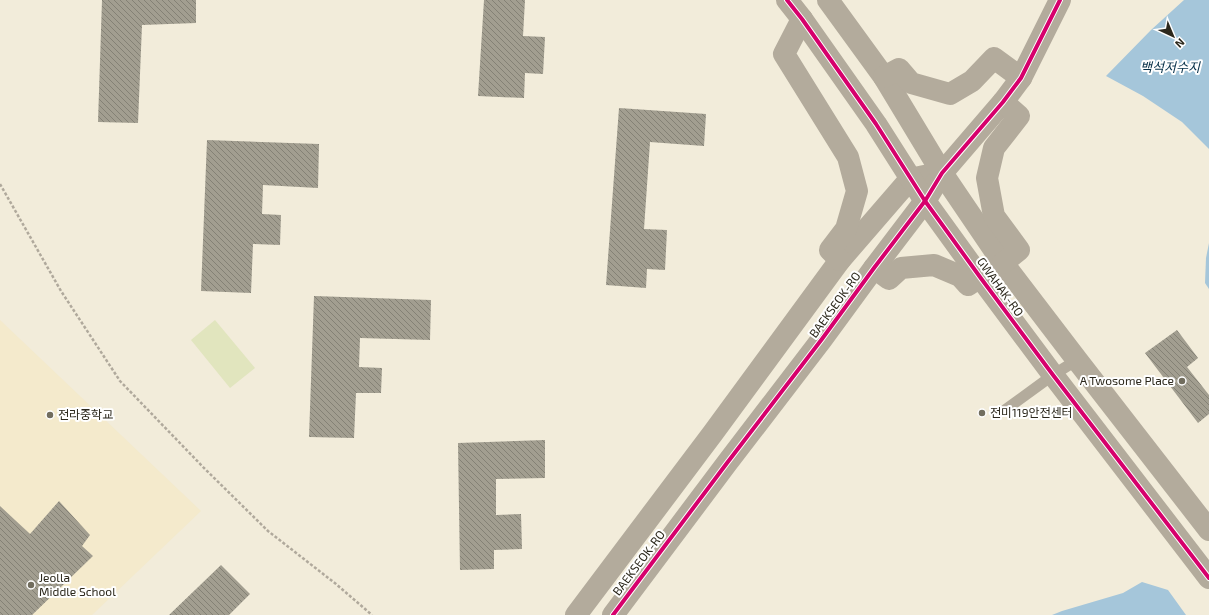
<svg xmlns="http://www.w3.org/2000/svg" width="1209" height="615" viewBox="0 0 1209 615" font-family="'Exo 2','Noto Sans KR',sans-serif">
<style>
.built{fill:#f4eacc}
.pitch{fill:#e1e5be}
.water{fill:#a5c6da}
.building{fill:url(#building-back-hatch)}
.lines{fill:none;stroke-linecap:round;stroke-linejoin:round}
.path{stroke:#b0a99c;stroke-width:2.5;stroke-dasharray:3 2;stroke-linecap:butt}
.service{stroke:#b3ab9c;stroke-width:11}
.minor{stroke:#b3ab9c;stroke-width:22}
.tertiary{stroke:#b3ab9c;stroke-width:22}
.cycleway-casing{stroke:#fff;stroke-width:6}
.cycleway{stroke:#d6006c;stroke-width:4}
.poi-dot{fill:#716d5e;stroke:#fff;stroke-width:1.5}
.labels{text-anchor:middle;stroke-width:4;stroke-linejoin:round;paint-order:stroke}
.street-label{font-size:12px;fill:#2c281c;stroke:#fff}
.poi-label{font-size:12px;fill:#2c281c;stroke:#fff;text-anchor:start}
.water-label{font-size:13px;font-style:italic;fill:#032d46;stroke:#fff}
</style>
<defs>
<pattern id="building-back-hatch" width="6" height="6" patternUnits="userSpaceOnUse"><rect width="6" height="6" fill="#a29e90"/><path d="M-1 5l2 2M0 0l6 6M5-1l2 2" fill="none" stroke="#848175"/></pattern>
</defs>
<rect width="100%" height="100%" fill="#f2ecda"/>
<polygon class="built" points="0,320 201,511 92,615 0,615"/>
<polygon class="pitch" points="215,320 255,368 230,388 191,340"/>
<g class="water">
<polygon points="1184,0 1209,0 1209,149 1182,122 1143,96 1106,76 1151,30"/>
<polygon points="1209,243 1209,289 1205,283 1206,258"/>
<polygon points="1142,582 1168,590 1186,615 1052,615 1062,611 1123,593"/>
</g>
<g class="building">
<polygon points="102,0 196,0 196,23 142,25 138,123 98,122"/>
<polygon points="484,0 525,0 523,36 545,37 543,74 525,73 524,98 478,96"/>
<polygon points="619,108 706,114 704,146 650,142 644,229 667,230 665,270 647,269 646,288 606,285"/>
<polygon points="207,140 319,144 318,188 263,185 262,214 281,215 280,245 253,244 251,293 201,291"/>
<polygon points="314,296 431,300 430,340 360,338 359,367 382,368 381,393 356,393 354,438 309,437"/>
<polygon points="1177,330 1198,358 1187,367 1209,395 1209,414 1198,423 1145,353"/>
<polygon points="545,440 545,478 496,479 496,515 521,514 522,549 494,550 494,569 460,570 458,443"/>
<polygon points="59,501 90,535 82,546 93,556 32,615 0,615 0,506 30,534"/>
<polygon points="221,565 250,594 229,615 169,615"/>
</g>
<g class="lines">
<polyline class="path" points="0,184 61,291 120,381 204,468 268,531 336,584 372,615"/>
<polyline class="service" points="1005,410 1053,375 1077,360"/>
<g class="minor">
<polyline points="576,615 713,433 840,260 910,179 929,175"/>
<polyline points="613,615 727,463 822,339 874,268 925,201 942,173 1003,102 1021,78 1060,0"/>
</g>
<g class="tertiary">
<polyline points="787,0 802,19 876,124 925,201 980,277 1053,375 1209,578"/>
<polyline points="828,0 884,77 942,173 1003,263 1077,360 1209,530"/>
<polyline points="802,19 784,54 848,157 857,191 846,229 830,250 840,260"/>
<polyline points="884,77 899,69 911,83 950,94 972,81 994,58 1021,78"/>
<polyline points="1003,102 1019,116 994,148 987,178 994,216 1019,250 1003,263"/>
<polyline points="874,268 889,279 901,268 934,265 960,276 968,285 980,277"/>
</g>
<g class="cycleway-casing">
<g id="cycleway">
<polyline points="787,0 802,19 876,124 925,201 980,277 1053,375 1209,578"/>
<polyline points="613,615 727,463 822,339 874,268 925,201 942,173 1003,102 1021,78 1060,0"/>
</g>
</g>
<use href="#cycleway" class="cycleway"/>
</g>
<g class="poi-dot">
<circle cx="1182" cy="381" r="4"/>
<circle cx="982" cy="413" r="4"/>
<circle cx="50" cy="415" r="4"/>
<circle cx="31" cy="585" r="4"/>
</g>
<g class="labels">
<g class="street-label">
<text transform="translate(1000 287) rotate(54)" y="4">GWAHAK-RO</text>
<text transform="translate(835 305) rotate(-54)" y="4">BAEKSEOK-RO</text>
<text transform="translate(639 563) rotate(-53)" y="4">BAEKSEOK-RO</text>
</g>
<g class="poi-label">
<text x="1174" y="385" text-anchor="end">A Twosome Place</text>
<text x="990" y="417">전미119안전센터</text>
<text x="58" y="419">전라중학교</text>
<text x="39" y="582">Jeolla<tspan x="39" dy="14">Middle School</tspan></text>
</g>
<g class="water-label">
<text x="1170" y="72">백석저수지</text>
</g>
</g>
<g transform="translate(1173 36) rotate(136)" stroke="#ffffff" stroke-width="3" paint-order="stroke">
<path d="M0-3L7 15L0 10L-7 15Z" fill="#2c281c"/>
<text y="-6" font-size="11" font-weight="bold" text-anchor="middle" fill="#2c281c">N</text>
</g>
</svg>
